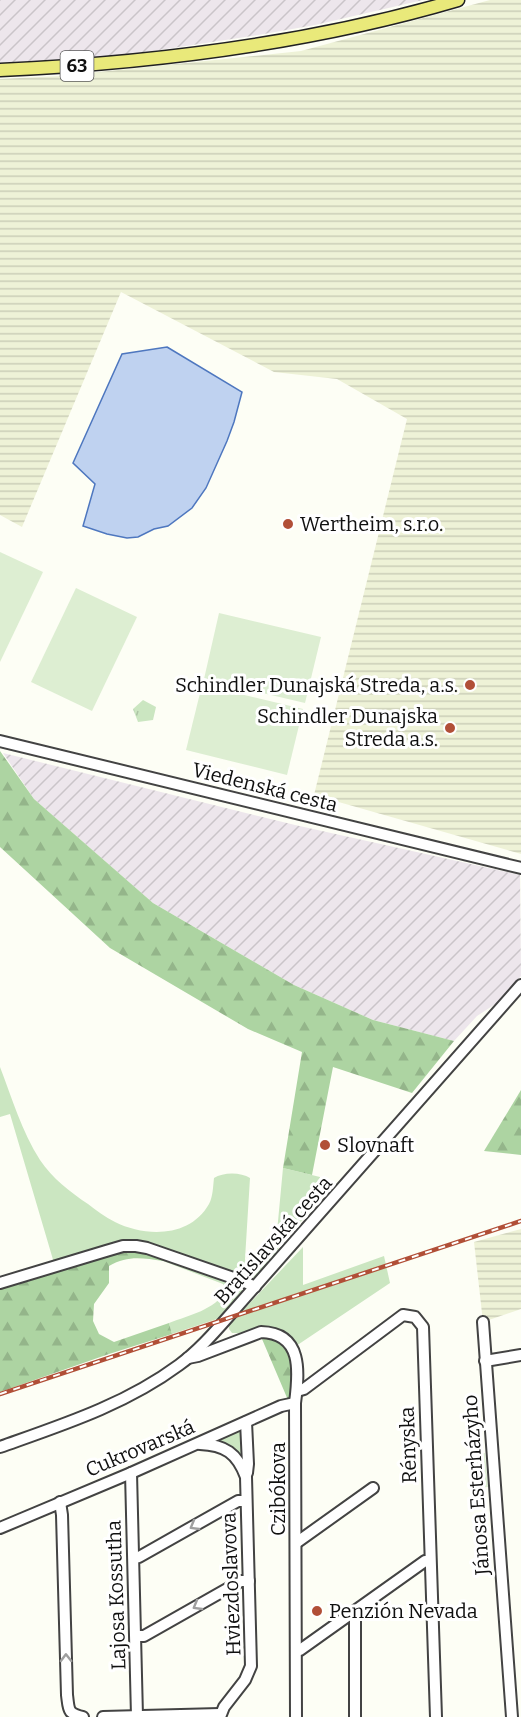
<svg xmlns="http://www.w3.org/2000/svg" width="521" height="1717" viewBox="0 0 521 1717" font-family="Bitter,serif">
<style>
.industrial{fill:url(#industrial-furrows)}
.farmland{fill:url(#farmland-rules)}
.grass{fill:#cbe6c1}
.forest{fill:url(#forest-firs)}
.park{fill:url(#park-tufts)}
.pitch{fill:#ddeed2}
.water{fill:#bfd2f0;stroke:#4e77bf;stroke-width:1.5}
.lines{fill:none;stroke-linecap:round;stroke-linejoin:round}
.minor-casing{stroke:#434343;stroke-width:14}
.major-casing{stroke:#212121;stroke-width:15}
.minor{stroke:#fff;stroke-width:10}
.major{stroke:#e9e97a;stroke-width:12}
.rail-casing{stroke:#b14f37;stroke-width:4.5}
.rail{stroke:#fff;stroke-width:2;stroke-dasharray:7;stroke-linecap:butt}
.oneway{stroke:#9f9f9f}
.poi-dot{fill:#b14f37;stroke:#fff;stroke-width:2}
.labels{text-anchor:middle;stroke-width:6;stroke-linejoin:round;paint-order:stroke}
.shield{fill:#fff;stroke:#585858;stroke-width:1.5}
.shield-label{font-size:18px;font-weight:bold;fill:#101010}
.poi-label{font-size:20px;fill:#101010;stroke:#fff;text-anchor:start}
.street-label{font-size:20px;fill:#101010;stroke:#fff}
</style>
<defs>
<pattern id="industrial-furrows" width="10" height="10" patternUnits="userSpaceOnUse" patternTransform="scale(1.5)"><rect width="10" height="10" fill="#ede6ec"/><path d="M-1 1l2-2M0 10L10 0M9 11l2-2" fill="none" stroke="#cac4c9"/></pattern>
<pattern id="farmland-rules" width="6" height="5" patternUnits="userSpaceOnUse" patternTransform="scale(1.5)"><rect width="6" height="5" fill="#eef2d7"/><path d="M0 2.5h6" fill="none" stroke="#cbceb8"/></pattern>
<pattern id="forest-firs" width="22" height="20" patternUnits="userSpaceOnUse" patternTransform="scale(1.5)"><rect width="22" height="20" fill="#add4a2"/><path d="M5 1l3.5 6h-7zM16 11l3.5 6h-7z" fill="#94b58a"/></pattern>
<pattern id="park-tufts" width="24" height="20" patternUnits="userSpaceOnUse" patternTransform="scale(1.5)"><rect width="24" height="20" fill="#cbe6c1"/><path d="M3 7l-1-3M5 7V3M7 7l1-3M15 17l-1-3M17 17v-4M19 17l1-3" fill="none" stroke="#adc4a5"/></pattern>
</defs>
<rect width="100%" height="100%" fill="#fdfef5"/>
<g class="industrial">
<polygon points="0,0 423,0 315,25 252,36 133,54 84,59 0,63"/>
<polygon points="3,753 295,825 520,875 521,976 503,999 477,1016 454,1041 373,1020 294,985 153,903 34,799"/>
</g>
<g class="farmland">
<polygon points="490,0 521,0 521,854 314,795 407,419 337,379 274,372 121,292 22,527 0,515 0,79 60,76 301,51"/>
<polygon points="521,1229 521,1309 483,1322 474,1242"/>
</g>
<g class="grass">
<path d="M0 1067C12 1098 22 1132 40 1160 52 1178 70 1192 88 1204 96 1210 105 1217 115 1222 145 1237 190 1238 209 1204 213 1197 213 1186 214 1178 223 1172 241 1172 250 1178L245 1259 246 1267 249 1268 257 1262 277 1232 283 1168 320 1177 317 1204 283 1241 272 1259 259 1275 249 1280 150 1245 54 1263 10 1114 0 1117Z"/>
<polygon points="303,1247 303,1285 384,1256 390,1283 296,1346 259,1328 239,1333 232,1333 229,1329 229,1325"/>
<path d="M165 1257 239 1283 242 1288V1295L223 1317 172 1334 169 1323C190 1315 214 1310 226 1291L223 1284 163 1261Z"/>
<polygon points="239,1428 242,1430 245,1462 206,1441"/>
</g>
<g class="forest">
<polygon points="0,751 34,799 153,903 294,985 373,1020 454,1041 412,1093 333,1067 312,1175 283,1168 302,1052 248,1029 110,948 0,847"/>
<polygon points="521,1090 521,1155 484,1151"/>
<path d="M130 1249 165 1257 163 1261C142 1258 128 1255 109 1266V1283L94 1304 93 1321 99 1334 114 1342 169 1323 172 1334 109 1354 0 1392V1287Z"/>
<path d="M269 1338C298 1345 292 1373 292 1396L291 1399 288 1400 262 1339Z"/>
</g>
<polygon class="park" points="143,700 156,707 153,720 138,722 133,709"/>
<g class="pitch">
<polygon points="0,552 43,572 0,662"/>
<polygon points="76,588 137,617 92,711 31,682"/>
<polygon points="219,613 321,637 305,703 204,679"/>
<polygon points="202,685 303,709 287,775 186,750"/>
<polygon points="485,1453 488,1487 471,1488 468,1454"/>
</g>
<polygon class="water" points="167,347 242,392 234,422 227,441 206,488 192,508 168,526 154,529 138,537 127,538 107,534 83,526 95,484 73,463 122,354"/>
<g class="lines">
<g class="minor-casing">
<g id="minor">
<polyline points="0,741 521,868"/>
<polyline points="0,1283 106,1251 123,1246 136,1246 147,1248 245,1282 255,1287"/>
<polyline points="483,1322 512,1717"/>
<path d="M188 1358 198 1356 261 1332C303 1333 299 1372 295 1403L296 1717"/>
<polyline points="485,1361 521,1355"/>
<polyline points="297,1391 304,1389 403,1315 415,1317 423,1327 436,1717"/>
<polyline points="246,1422 248,1464 247,1473"/>
<path d="M200 1444C225 1445 237 1453 246 1477L251 1666 245 1680 224 1707 220 1717"/>
<path d="M0 1447C62 1425 125 1405 179 1365 197 1352 213 1334 228 1317L521 985"/>
<polyline points="131,1473 137,1716"/>
<path d="M60 1502 62 1515 67 1695C69 1710 67 1713 83 1717"/>
<polyline points="0,1528 131,1473 281,1406 295,1403"/>
<polyline points="296,1543 373,1488"/>
<polyline points="134,1558 139,1557 238,1501 246,1501"/>
<polyline points="352,1613 355,1619 355,1717"/>
<polyline points="136,1636 144,1636 241,1581 249,1581"/>
<polyline points="296,1651 300,1650 425,1561 430,1561"/>
<polyline points="103,1717 220,1714"/>
</g>
</g>
<g class="major-casing">
<path id="major" d="M0 70C154 63 309 44 458 0"/>
</g>
<use href="#minor" class="minor"/>
<use href="#major" class="major"/>
<g class="rail-casing">
<polyline id="rail" points="0,1394 521,1221"/>
</g>
<use href="#rail" class="rail"/>
</g>
<defs><path id="oneway-chevron" d="M-2-3.5L2.5 0L-2 3.5" fill="none" stroke-width="1.6" stroke-linecap="round" stroke-linejoin="round" transform="scale(1.5)"/></defs>
<g class="oneway">
<use href="#oneway-chevron" transform="translate(194 1526) rotate(150)"/>
<use href="#oneway-chevron" transform="translate(197 1606) rotate(150)"/>
<use href="#oneway-chevron" transform="translate(66 1658) rotate(-91)"/>
</g>
<g class="poi-dot">
<circle cx="288" cy="524" r="6"/>
<circle cx="470" cy="685" r="6"/>
<circle cx="450" cy="728" r="6"/>
<circle cx="325" cy="1145" r="6"/>
<circle cx="317" cy="1611" r="6"/>
</g>
<g class="labels">
<rect class="shield" x="60.5" y="51" width="33" height="30" rx="4.5"/>
<g class="shield-label">
<text x="77" y="72">63</text>
</g>
<g class="poi-label">
<text x="300" y="531">Wertheim, s.r.o.</text>
<text x="458" y="692" text-anchor="end">Schindler Dunajská Streda, a.s.</text>
<text x="438" y="723" text-anchor="end">Schindler Dunajska<tspan x="438" dy="23">Streda a.s.</tspan></text>
<text x="337" y="1152">Slovnaft</text>
<text x="329" y="1618">Penzión Nevada</text>
</g>
<g class="street-label">
<text transform="translate(265 787) rotate(14)" y="7">Viedenská cesta</text>
<text transform="translate(273 1240) rotate(-48)" y="7">Bratislavská cesta</text>
<text transform="translate(408 1445) rotate(-92)" y="7">Rényska</text>
<text transform="translate(140 1448) rotate(-23)" y="7">Cukrovarská</text>
<text transform="translate(476 1485) rotate(-94)" y="7">Jánosa Esterházyho</text>
<text transform="translate(278 1489) rotate(-90)" y="7">Czibókova</text>
<text transform="translate(231 1584) rotate(-92)" y="7">Hviezdoslavova</text>
<text transform="translate(116 1595) rotate(-92)" y="7">Lajosa Kossutha</text>
</g>
</g>
</svg>
